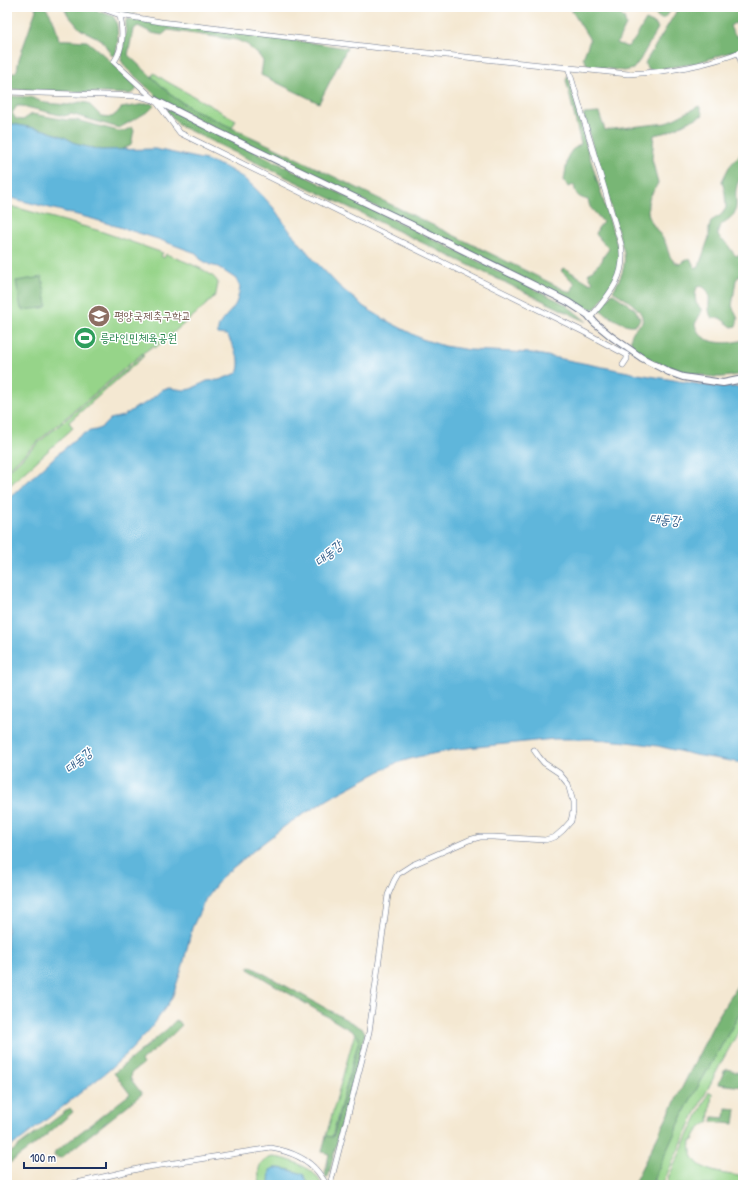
<svg xmlns="http://www.w3.org/2000/svg" width="750" height="1192" viewBox="0 0 750 1192" font-family="'Patrick Hand','Poor Story',sans-serif">
<style>
.green{fill:#96d489;stroke:#588274}
.forest{fill:#78b675;stroke:#4a726a}
.water{fill:#5eb6db;stroke:#3c729c}
.lines{fill:none;stroke-linecap:round;stroke-linejoin:round}
.minor-casing{stroke:#677087;stroke-width:6}
.tertiary-casing{stroke:#677087;stroke-width:8}
.minor{stroke:#fff;stroke-width:5}
.tertiary{stroke:#fff;stroke-width:6}
.labels{text-anchor:middle;stroke-width:3;stroke-linejoin:round;paint-order:stroke}
.education-label{font-size:12px;fill:#785e54;stroke:#fff;text-anchor:start}
.leisure-label{font-size:12px;fill:#27864d;stroke:#fff;text-anchor:start}
.water-label{font-size:13px;font-style:italic;fill:#325e8a;stroke:#fff}
</style>
<rect width="100%" height="100%" fill="#fff"/>
<filter id="ink" filterUnits="userSpaceOnUse"><feTurbulence type="fractalNoise" baseFrequency=".025" numOctaves="2"/><feDisplacementMap in="SourceGraphic" scale="8" xChannelSelector="R" yChannelSelector="G"/><feConvolveMatrix kernelMatrix="1 2 1 2 8 2 1 2 1" color-interpolation-filters="sRGB"/></filter>
<filter id="wash" filterUnits="userSpaceOnUse"><feTurbulence type="fractalNoise" baseFrequency=".012" numOctaves="4" result="noise"/><feDisplacementMap in="SourceGraphic" scale="16" xChannelSelector="R" yChannelSelector="G"/><feGaussianBlur stdDeviation="0.9" result="paint"/><feColorMatrix in="noise" values="0 0 0 0 0 0 0 0 0 0 0 0 0 0 0 0 0 1.4 0 .05"/><feComposite in="paint" operator="in"/></filter>
<g filter="url(#wash)">
<rect width="100%" height="100%" fill="#f4e8d2"/>
<g class="green">
<polygon points="154,73 166,81 236,120 232,128 194,110 175,98 152,77"/>
<path d="M7 205 100 231 163 253 161 256 164 258 166 254C178 259 214 271 218 283L216 294 213 298 198 312 155 348 153 346 143 353 44 436 7 470Z"/>
<polygon points="143,355 144,356 142,358 69,422 73,428 7,488 7,472 45,437"/>
<polygon points="743,1008 743,1024 722,1061 694,1116 662,1185 653,1185 659,1167 688,1104"/>
<polygon points="355,1033 358,1036 359,1040 332,1137 326,1136"/>
<path d="M709 1092 712 1093 709 1122C701 1126 695 1132 693 1141H691C687 1171 719 1173 740 1176V1178L743 1180V1185H667L669 1176Z"/>
<path d="M272 1157C285 1157 309 1166 317 1177 319 1179 320 1182 322 1185H306L307 1183 303 1174 291 1170 281 1168H274L269 1181 270 1185H260C258 1170 256 1163 272 1157Z"/>
</g>
<g class="forest">
<path d="M35 7H45C54 17 56 28 59 40 69 39 78 41 87 41 105 55 120 71 136 86L137 88C135 92 134 93 129 94L7 89V73H14L17 70 19 59 36 10Z"/>
<polygon points="64,7 92,7 100,12 113,16 116,21 117,26 118,41 116,54 114,56 111,55 102,40 80,29 68,15"/>
<polygon points="107,7 136,7 135,13 119,11"/>
<path d="M573 7H613L624 18 626 25 617 43 627 47C636 41 640 29 646 20L655 24 658 28 640 60 633 69 624 71 588 66 583 58 590 40 572 11Z"/>
<polygon points="651,7 673,7 666,17 661,19 651,11 650,9"/>
<path d="M679 7H743V28H740L735 23 730 26C733 33 735 37 743 38V48L693 64 651 70 647 68 645 64 646 61Z"/>
<path d="M128 19 231 31 347 48 319 103 261 75 263 61 258 54 253 51 248 45 237 40 168 30 162 35 152 33 138 26 133 30 128 55 175 98 194 110 290 155 571 293 575 283 561 271 564 268 591 284 593 282 588 274 602 261 603 257 609 249 599 238 596 234 598 228 603 222 590 207 588 200C578 197 576 196 574 185L568 187 564 180 568 156 572 150 581 144 566 80 568 75 587 148 620 254C621 276 607 292 595 309L585 308 216 129 162 101 126 68 121 60 126 29V20Z"/>
<path d="M7 96 30 97 45 103 68 105 80 102 88 103 101 116 112 117 117 113 121 108 151 103 154 106 149 111 119 128 71 114 64 116 22 106H17L12 113 16 119 23 120 32 114 67 120H76L118 131H124L132 127 134 131C132 136 133 141 130 146L120 150H101L79 145 64 137 44 130 7 123Z"/>
<path d="M699 106 703 115 667 132 654 135 652 159 658 183C655 189 649 197 648 203 646 219 655 227 664 240 669 248 667 261 680 264L690 258 695 268 699 266 709 237V229L711 221 721 215 726 208 725 193 722 181 729 167 743 151C743 157 744 163 743 169 742 176 737 182 736 190 735 197 738 207 734 214 729 221 716 224 718 235 719 239 724 241 727 244 730 248 732 252 736 256L743 253V271L736 280 732 306 738 319 736 326 732 327 720 318H712C704 308 716 292 701 286L697 287 695 295 696 303 701 309V313L695 324C699 345 727 345 743 340V374C734 375 724 378 715 377 699 376 620 360 632 334 634 329 638 326 642 323 646 309 623 298 613 291 621 277 626 268 624 252L583 114 599 113 605 130 666 123Z"/>
<polygon points="168,109 565,304 587,322 180,126 167,111"/>
<polygon points="42,277 47,304 46,307 42,308 23,310 21,309 16,281"/>
<path d="M612 293 635 309 640 319 637 324C627 329 609 316 600 310Z"/>
<polygon points="250,966 363,1029 365,1033 328,1177 326,1179 325,1174 329,1154 322,1152 326,1136 333,1137 359,1040 358,1036 355,1033 248,969"/>
<polygon points="743,976 743,1008 688,1104 651,1185 633,1185 716,1020"/>
<polygon points="176,1020 182,1025 172,1035 141,1061 143,1064 130,1074 132,1076 130,1078 142,1094 61,1158 57,1157 54,1156 55,1152 130,1094 114,1073 166,1030"/>
<path d="M728 1069C734 1071 737 1073 743 1074V1087L719 1084 724 1071Z"/>
<polygon points="70,1108 73,1112 37,1143 7,1165 7,1155"/>
<polygon points="726,1108 736,1109 734,1124 712,1122 713,1117 725,1118"/>
</g>
<g class="water">
<path d="M7 123 44 130 64 137 79 145 101 150 155 149 206 160 225 167 242 177 255 188 273 207 289 230 314 260 339 286 364 307 391 323 422 339 444 346 470 350 532 353 638 374 709 386 722 387H738L743 385V763L695 755 658 746 628 742 593 739H554L457 749 417 757 396 763 369 777 337 794 289 823 258 847 223 876 206 898 192 928 183 965 172 998 152 1027 130 1051 108 1071 23 1138 7 1149V500L59 453 81 435 90 431 96 430 102 427 110 419 123 416 137 407 148 402 163 389 170 388 184 390 191 389 207 381 219 380 235 374 238 371 239 366V360L229 338 226 335 218 334C216 321 231 314 236 303 238 298 239 293 240 287L236 279 218 267 210 265 200 259 196 253 182 248 158 239 93 219 7 197Z"/>
<path d="M274 1168C284 1168 293 1171 303 1174L307 1183 306 1185H270L269 1182 270 1170Z"/>
</g>
</g>
<g filter="url(#ink)">
<g class="lines">
<g class="minor-casing">
<g id="minor">
<path d="M98 7 120 15 161 22 380 48 628 74C667 72 706 66 743 51"/>
<path d="M120 15C123 31 124 48 114 62L155 100 180 133 584 332 627 355V359L623 365"/>
<polyline points="738,53 743,67"/>
<path d="M568 67 621 244C627 276 609 295 590 318"/>
<polyline points="7,92 139,96 154,100"/>
<path d="M68 1185 142 1168 271 1148C288 1151 306 1157 318 1172 321 1176 324 1181 327 1185"/>
<polyline points="330,1185 369,1032 388,895 394,881 398,874 412,865 469,840 480,837 493,837 545,840 555,837 563,830 571,821 573,812 573,802 568,784 559,773 544,763 539,757 534,750"/>
</g>
</g>
<g class="tertiary-casing">
<polyline id="tertiary" points="155,100 216,131 410,224 568,302 588,315 595,323 612,337 642,358 669,372 683,377 723,383 743,379"/>
</g>
<use href="#minor" class="minor"/>
<use href="#tertiary" class="tertiary"/>
</g>
</g>
<defs>
<g id="school-disc" transform="scale(1.15)"><circle r="9.5" fill="#8d6e63" stroke="#fff"/><path d="M0-5L7-2L0 1L-7-2ZM-4 1L0 2.5L4 1V4Q0 6-4 4Z" fill="#fff"/></g>
<g id="stadium-disc" transform="scale(1.15)"><circle r="9.5" fill="#2e9e5b" stroke="#fff"/><path d="M0-5a6.5 5 0 1 0 0 10a6.5 5 0 1 0 0-10ZM-3.5-1.8h7v3.6h-7Z" fill="#fff"/></g>
</defs>
<g fill-rule="evenodd">
<use href="#school-disc" x="99" y="316"/>
<use href="#stadium-disc" x="85" y="338"/>
</g>
<g class="labels">
<g class="education-label">
<text x="114" y="320">평양국제축구학교</text>
</g>
<g class="leisure-label">
<text x="100" y="342">릉라인민체육공원</text>
</g>
<g class="water-label">
<text transform="translate(665 519) rotate(5)" y="5">대동강</text>
<text transform="translate(328 553) rotate(-40)" y="5">대동강</text>
<text transform="translate(78 760) rotate(-40)" y="5">대동강</text>
</g>
</g>
<rect width="750" height="1192" fill="none" stroke="#fff" stroke-width="24"/>
<path d="M24 1162v6h82v-6" fill="none" stroke="#1b2f5e" stroke-width="2"/>
<text x="30" y="1162" font-size="12" fill="#1b2f5e" stroke="#ffffff" stroke-width="3" paint-order="stroke">100 m</text>
</svg>
